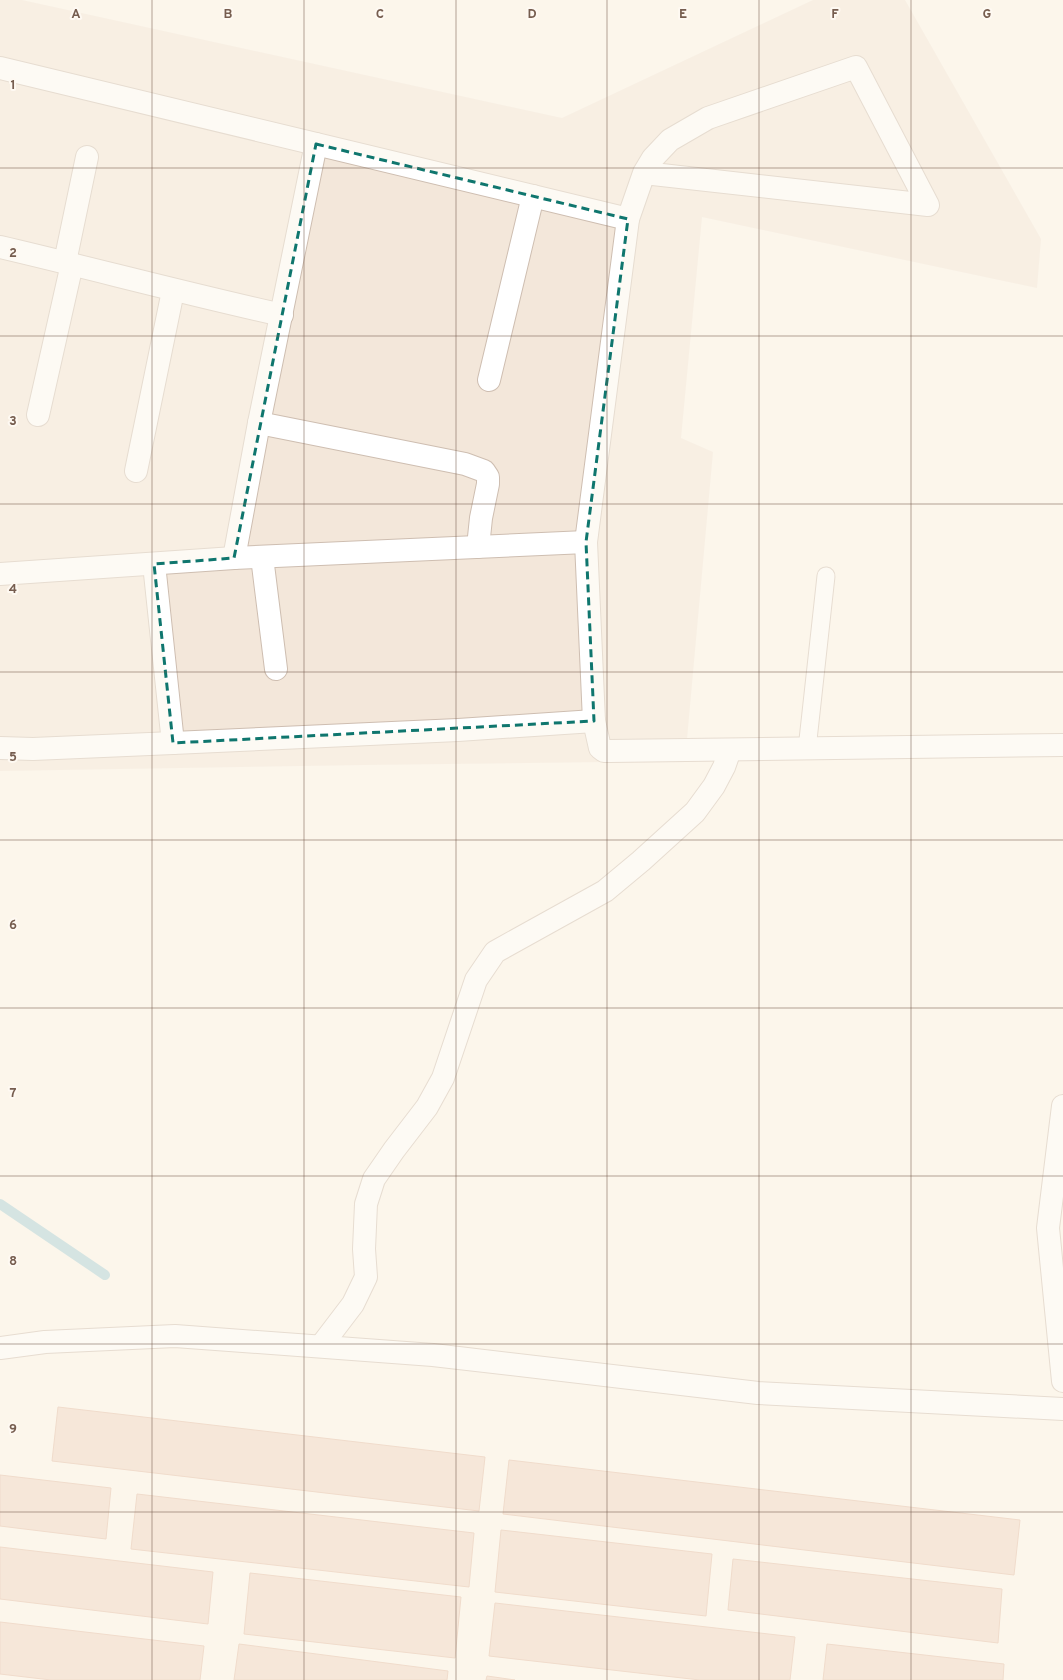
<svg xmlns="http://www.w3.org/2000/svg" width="1063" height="1680" viewBox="0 0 1063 1680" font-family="Overpass,sans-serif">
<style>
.residential{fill:#f3e7da}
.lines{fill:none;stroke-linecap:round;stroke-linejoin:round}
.stream{stroke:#a7cfd7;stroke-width:10}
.building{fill:#f0d5c4;stroke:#e2bca5}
.service-casing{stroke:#cebeb1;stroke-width:19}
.minor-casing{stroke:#cebeb1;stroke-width:24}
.service{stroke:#fff;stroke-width:17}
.minor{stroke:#fff;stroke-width:22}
.marked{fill:none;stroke:#0f766e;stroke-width:3;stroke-dasharray:8 5;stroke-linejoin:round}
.grid{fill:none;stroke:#765d4f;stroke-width:1;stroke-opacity:0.55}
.grid-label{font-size:13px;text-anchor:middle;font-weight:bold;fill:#765d4f;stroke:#fef9f2;stroke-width:4;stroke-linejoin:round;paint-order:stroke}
</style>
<rect width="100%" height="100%" fill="#fcf5eb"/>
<polygon class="residential" points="0,0 22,0 562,118 813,0 905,0 1041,239 1037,288 702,217 681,438 713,452 685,761 364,765 0,771"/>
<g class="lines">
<polyline class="stream" points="0,1204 105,1275"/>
</g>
<g class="building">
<polygon points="58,1407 485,1457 479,1511 52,1461"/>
<polygon points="509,1460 1020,1520 1014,1575 503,1514"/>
<polygon points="0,1475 111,1488 106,1539 0,1526"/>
<polygon points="137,1494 474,1533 469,1587 131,1549"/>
<polygon points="501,1530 712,1554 706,1616 495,1592"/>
<polygon points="0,1547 213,1572 208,1624 0,1599"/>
<polygon points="733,1559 1002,1589 998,1643 728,1610"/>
<polygon points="250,1573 461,1597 455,1658 244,1634"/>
<polygon points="495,1603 795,1637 790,1680 700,1680 489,1656"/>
<polygon points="0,1622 204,1646 200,1680 51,1680 0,1674"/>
<polygon points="239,1644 448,1671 447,1680 234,1680"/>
<polygon points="827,1644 1004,1664 1003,1680 823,1680"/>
<polygon points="487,1676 515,1680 486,1680"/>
</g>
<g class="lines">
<g class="service-casing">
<polyline id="service" points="807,749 826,576"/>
</g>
<g class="minor-casing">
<g id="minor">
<polyline points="0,68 628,219 586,542 594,721 600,748 604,751 609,751 1063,745"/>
<polyline points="628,219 644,173 653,158 670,140 708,118 856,67 928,205 644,173"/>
<path d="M0 247C94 269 187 294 282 315"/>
<polyline points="65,262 87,157"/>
<polyline points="489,380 533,196"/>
<polyline points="38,415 72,264"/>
<polyline points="259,423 465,464 484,471 488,477 488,484 481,518 478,547"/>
<polyline points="136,471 173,291"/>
<polyline points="262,557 276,669"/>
<polyline points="234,558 259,423 316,144"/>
<polyline points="154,564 173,743"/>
<polyline points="0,574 234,558 586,542"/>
<polyline points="0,748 33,749 173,743 458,730 594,721"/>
<polyline points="1063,1106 1048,1228 1063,1381"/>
<polyline points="321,1346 353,1304 366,1277 364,1249 366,1204 374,1179 394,1150 427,1107 443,1078 476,980 495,952 605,891 641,861 695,812 714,786 724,767 730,750"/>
<polyline points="0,1348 45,1342 175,1336 433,1355 758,1393 1063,1409"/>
</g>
</g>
<use href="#service" class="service"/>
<use href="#minor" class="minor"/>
</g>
<path d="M0 0H1063V1680H0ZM316 144 628 219 586 542 594 721 173 743 154 564 234 558Z" fill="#fcf5eb" fill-opacity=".55" fill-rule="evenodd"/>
<path class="marked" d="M316 144 628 219 586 542 594 721 173 743 154 564 234 558Z"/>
<path class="grid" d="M152 0V1680M304 0V1680M456 0V1680M607 0V1680M759 0V1680M911 0V1680M0 168H1063M0 336H1063M0 504H1063M0 672H1063M0 840H1063M0 1008H1063M0 1176H1063M0 1344H1063M0 1512H1063"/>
<g class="grid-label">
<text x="76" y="18">A</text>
<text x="228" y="18">B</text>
<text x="380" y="18">C</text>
<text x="532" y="18">D</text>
<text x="683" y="18">E</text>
<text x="835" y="18">F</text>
<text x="987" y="18">G</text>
<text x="13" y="89">1</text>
<text x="13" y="257">2</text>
<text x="13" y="425">3</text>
<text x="13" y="593">4</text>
<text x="13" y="761">5</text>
<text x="13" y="929">6</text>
<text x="13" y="1097">7</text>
<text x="13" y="1265">8</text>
<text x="13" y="1433">9</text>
</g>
</svg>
